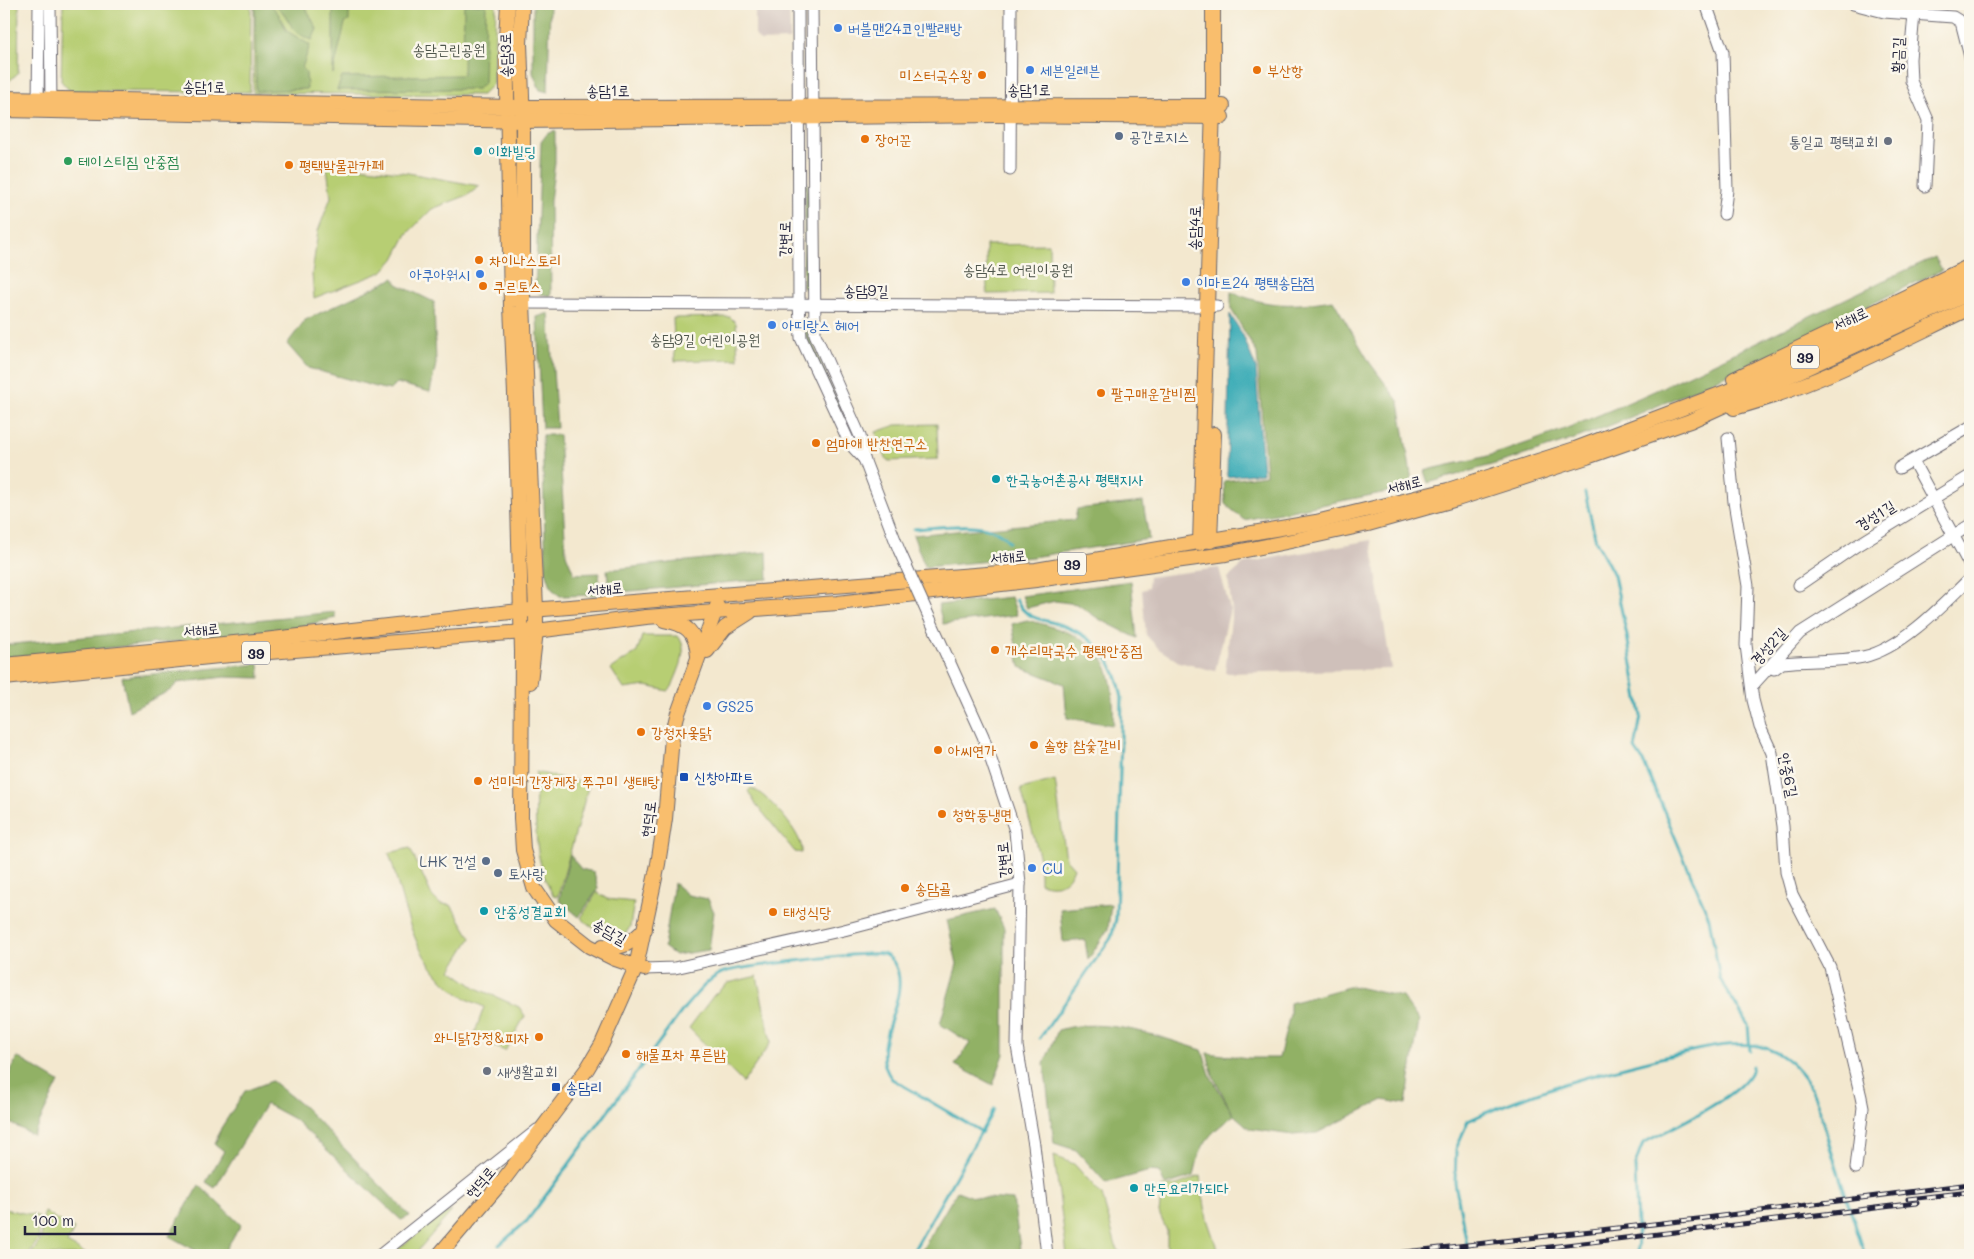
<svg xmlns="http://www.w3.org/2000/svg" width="1974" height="1259" font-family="Mali,'Poor Story',sans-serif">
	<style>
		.industrial { fill: #cfc0ba }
		.green { fill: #b7ce73; stroke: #6c7857 }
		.forest { fill: #91b165; stroke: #5a6a50 }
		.water { fill: #39aab5; stroke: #2e6678 }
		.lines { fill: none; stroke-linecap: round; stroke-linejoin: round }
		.stream { stroke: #39aab5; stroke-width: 3 }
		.minor-casing { stroke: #6b676f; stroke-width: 13 }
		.major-casing { stroke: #6b676f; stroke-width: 16 }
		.minor { stroke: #fff; stroke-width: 11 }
		.major { stroke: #f9be6d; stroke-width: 14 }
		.rail-casing { stroke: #22223b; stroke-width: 5 }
		.rail { stroke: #fbf7ec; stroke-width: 3; stroke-dasharray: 9; stroke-linecap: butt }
		.minor-bridge-casing { stroke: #6b676f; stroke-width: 13; stroke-linecap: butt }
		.minor-bridge { stroke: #fff; stroke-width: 11 }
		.shop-dot { fill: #3f7fe0; stroke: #fbf7ec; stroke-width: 2 }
		.food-dot { fill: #e8710a; stroke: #fbf7ec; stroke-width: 2 }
		.service-dot { fill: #5c6f8a; stroke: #fbf7ec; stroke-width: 2 }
		.worship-dot { fill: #6b7280; stroke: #fbf7ec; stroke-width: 2 }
		.culture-dot { fill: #0f9aa8; stroke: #fbf7ec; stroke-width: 2 }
		.leisure-dot { fill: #2e9e5b; stroke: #fbf7ec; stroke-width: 2 }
		.transit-dot { fill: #1a4fb4; stroke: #fbf7ec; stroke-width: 2 }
		.labels { text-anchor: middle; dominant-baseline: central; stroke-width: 5; stroke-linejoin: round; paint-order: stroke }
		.shield { fill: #fbf7ec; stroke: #636270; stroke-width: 1 }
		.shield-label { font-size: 14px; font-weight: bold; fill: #22223b }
		.shop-label { font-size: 15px; fill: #366cbe; stroke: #fbf7ec; text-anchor: start }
		.park-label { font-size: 15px; fill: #4f564c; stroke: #fbf7ec }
		.street-label { font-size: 15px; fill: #22223b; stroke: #fbf7ec }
		.food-label { font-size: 15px; fill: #c56008; stroke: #fbf7ec; text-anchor: start }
		.service-label { font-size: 15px; fill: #4e5e75; stroke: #fbf7ec; text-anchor: start }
		.worship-label { font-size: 15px; fill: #5b616d; stroke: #fbf7ec; text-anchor: end }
		.culture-label { font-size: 15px; fill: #0d838f; stroke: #fbf7ec; text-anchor: start }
		.leisure-label { font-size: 15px; fill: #27864d; stroke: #fbf7ec; text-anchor: start }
		.transit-label { font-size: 15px; fill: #164399; stroke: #fbf7ec; text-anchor: start }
	</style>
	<rect width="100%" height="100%" fill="#fbf7ec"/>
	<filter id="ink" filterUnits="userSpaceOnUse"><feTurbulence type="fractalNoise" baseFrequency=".02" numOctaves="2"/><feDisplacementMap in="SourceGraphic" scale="10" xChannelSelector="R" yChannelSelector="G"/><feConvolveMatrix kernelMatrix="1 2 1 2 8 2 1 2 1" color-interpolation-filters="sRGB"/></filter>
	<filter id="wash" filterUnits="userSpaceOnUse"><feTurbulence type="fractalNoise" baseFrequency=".0096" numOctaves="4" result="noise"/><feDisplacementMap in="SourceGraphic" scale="20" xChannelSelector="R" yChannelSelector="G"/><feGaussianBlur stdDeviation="1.12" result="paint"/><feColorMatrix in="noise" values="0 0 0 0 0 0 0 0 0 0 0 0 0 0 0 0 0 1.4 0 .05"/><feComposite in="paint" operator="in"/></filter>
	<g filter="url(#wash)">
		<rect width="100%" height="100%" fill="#f3e8cf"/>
		<!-- industrial -->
		<g class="industrial">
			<path d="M755 4H789L790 36 789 40 760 41 755 35Z"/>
			<path d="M1371 540 1391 669 1225 673 1232 610 1228 578 1245 563Z"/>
			<path d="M1219 568 1230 609 1215 671 1179 662 1159 649 1146 635 1142 590 1148 588 1149 577Z"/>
		</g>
		<!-- green -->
		<g class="green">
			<path d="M7 4H19L18 73 8 82 4 77Z"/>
			<path d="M63 4H251L250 92 70 91 61 81Z"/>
			<path d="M254 4H496L493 84 482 95 253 93Z"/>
			<path d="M334 164 408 173 480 186 468 195 432 209 407 234 394 259 382 272 314 298 312 274 318 231 331 197 327 168Z"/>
			<path d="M1049 244 1050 293 987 294 986 245Z"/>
			<path d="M730 317 736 323 738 359 675 361 673 318Z"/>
			<path d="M937 424 938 459 887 461 876 432 896 425Z"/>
			<path d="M642 636H678C690 651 678 670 672 687L668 691 646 686 624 689 611 669 637 652Z"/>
			<path d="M536 772 589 784 558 896 553 895C531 857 536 815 536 772Z"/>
			<path d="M1055 780 1066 859 1074 868C1067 885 1056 888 1040 883V859L1021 789Z"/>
			<path d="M751 788C767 794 805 836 802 853L795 852 755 803 748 791Z"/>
			<path d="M410 848 432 896 440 904 451 905 471 938 451 970 476 988 519 1007 525 1016 505 1051 473 1038 484 1007C477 1003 467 1000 460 995 410 959 406 907 389 853Z"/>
			<path d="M597 892 607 899 634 902 630 927 624 936C607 940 594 929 581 918Z"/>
			<path d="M757 976 771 1042 743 1083 689 1028 714 995 728 983Z"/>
			<path d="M1054 1156 1074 1164 1102 1195 1116 1246 1122 1255H1067Z"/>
			<path d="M1200 1176 1207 1219 1218 1251H1243L1247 1255H1167V1231L1159 1213 1162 1187 1177 1185Z"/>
			<path d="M4 1209 38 1216 39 1238 28 1255H4Z"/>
			<path d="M452 1211 414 1255H391L440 1215Z"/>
			<path d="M44 1212 74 1229 67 1243 88 1255H31L41 1239Z"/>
		</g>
		<!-- forest -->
		<g class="forest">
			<path d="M255 4H270L278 13 287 31 310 45 302 68 306 73 307 89 256 91Z"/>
			<path d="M274 4H304L317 29 312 40C286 31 292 17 274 4Z"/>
			<path d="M333 4H349V21L345 23 333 74Z"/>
			<path d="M464 4H486L484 83 478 89 337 90 342 77 463 75Z"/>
			<path d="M533 4H550L548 92 540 90 533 73Z"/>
			<path d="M555 130V162L550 201 551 296 540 294 535 290 541 142 547 134Z"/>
			<path d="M806 181 808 186 810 287 807 290 803 287Z"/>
			<path d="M1935 257 1942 270C1821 327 1703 392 1577 438 1528 455 1478 469 1428 483L1424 471C1450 464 1478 460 1504 451 1654 401 1791 321 1935 257Z"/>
			<path d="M394 278 397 284 434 302 436 364 430 392 397 383 390 390 380 388 308 368 287 344 305 320Z"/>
			<path d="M1231 292C1271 308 1292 306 1333 300L1370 363 1399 402 1413 487 1244 520 1225 504 1224 481 1266 475 1257 353 1231 309Z"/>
			<path d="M549 313 557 428H542L537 317Z"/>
			<path d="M803 319H807L808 333 842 411 837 408 805 335Z"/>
			<path d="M542 435H559L566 554 574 574 599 573 601 595 560 596 552 589 546 571Z"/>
			<path d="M1143 502 1149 539 1032 557 925 567 913 535 1075 520 1077 509Z"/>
			<path d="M767 552 768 579 609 593 607 570Z"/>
			<path d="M1131 581 1137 638 1099 619 1077 604 1055 601 1027 608 1022 596Z"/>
			<path d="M1011 597 1017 615 943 624 938 605Z"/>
			<path d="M335 612V618L282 631 4 658V645Z"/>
			<path d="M1027 620C1096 637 1116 652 1113 725L1067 718 1064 684 1020 667 1012 624Z"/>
			<path d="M259 664 260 678 224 677 177 683 171 690 129 711 122 677Z"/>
			<path d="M570 855 581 869 594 872 598 889 579 917 559 900Z"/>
			<path d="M674 883 688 895 708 899 714 912 709 950 675 955 664 947Z"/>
			<path d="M1111 904 1108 929 1088 960 1085 940 1063 942 1060 909Z"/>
			<path d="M995 909 1004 928V1054L993 1085 955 1065 970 1043 940 1024 957 964 947 920Z"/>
			<path d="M1352 986 1402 997 1419 1021 1406 1104 1383 1100 1317 1133 1293 1135 1250 1129 1234 1115C1207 1136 1201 1142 1194 1176L1165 1185 1159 1172 1150 1171 1106 1183 1076 1150 1054 1143 1044 1064 1058 1030C1105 1016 1157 1036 1202 1050L1211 1077 1233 1114 1213 1076 1207 1053 1249 1058H1279L1290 1014V1003Z"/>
			<path d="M17 1057 59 1082 33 1135 4 1120V1086Z"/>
			<path d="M272 1081 304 1107 410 1216 401 1220 294 1119 266 1104 215 1188 206 1182 224 1151 215 1144 221 1128 245 1091Z"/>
			<path d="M199 1185 241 1225 222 1255H204L169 1236Z"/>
			<path d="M957 1191 973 1197 1013 1200 1021 1255H919Z"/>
		</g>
		<!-- water -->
		<path class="water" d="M1230 314 1243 335 1256 368 1263 473 1227 477Z"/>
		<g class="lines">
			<!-- stream -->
			<g class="stream">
				<path d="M1585 493 1596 541 1614 575 1627 636 1641 716 1635 749 1643 761 1709 918 1720 979 1748 1025 1750 1051"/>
				<path d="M914 529C942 528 991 517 1009 542"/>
				<path d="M1016 599C1027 622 1043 618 1064 626 1099 639 1116 663 1122 698L1116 919 1111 938 1040 1038"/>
				<path d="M499 1245 527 1221 685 1007C696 995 709 977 724 972 737 967 873 951 883 954 886 955 893 960 894 963 915 998 864 1044 892 1079L982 1132"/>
				<path d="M911 1255 994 1109"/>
				<path d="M1469 1255 1455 1183 1456 1149 1468 1121C1531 1091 1601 1072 1669 1056 1698 1050 1728 1041 1758 1046 1777 1050 1792 1061 1804 1077 1818 1097 1823 1124 1830 1147 1842 1183 1853 1219 1865 1255"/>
				<path d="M1638 1255 1635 1165 1643 1143C1665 1131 1752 1092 1752 1066"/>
			</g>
		</g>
	</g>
	<g filter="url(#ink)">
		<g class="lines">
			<defs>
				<g id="minor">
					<path d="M50 4 51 107"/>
					<path d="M798 4 799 305 801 338 850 444 864 459"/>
					<path d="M812 4 815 334 860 436 864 459 899 550"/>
					<path d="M1706 4 1723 52 1727 190 1724 214"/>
					<path d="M1853 4 1884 12 1953 17 1961 22 1970 57"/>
					<path d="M1911 4 1914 14 1910 59 1911 81 1928 120 1925 186"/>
					<path d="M38 107 39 4"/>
					<path d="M1010 170 1011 4"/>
					<path d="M523 303 1217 306"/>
					<path d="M1728 438 1734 502 1748 586 1746 645 1753 700 1760 727 1772 753 1783 826 1786 872 1792 894 1830 967 1861 1097 1863 1107 1856 1168"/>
					<path d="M1913 461 1970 566"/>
					<path d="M1899 468 1970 427"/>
					<path d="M1799 585 1856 546 1970 476"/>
					<path d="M930 619 983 736 1015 831 1020 884 1017 1046 1034 1145 1047 1255"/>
					<path d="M1774 669 1782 663C1809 660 1837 662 1863 657 1901 649 1943 605 1970 578"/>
					<path d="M1752 686 1800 633 1970 525"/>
					<path d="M644 969 675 968 844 930 1020 884"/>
					<path d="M380 1255 537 1130"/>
				</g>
				<g id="major">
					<path d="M508 4 506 38 511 307 515 394 522 652 521 818 523 850 534 888 556 920 589 946 615 959 644 969"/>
					<path d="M522 4 520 44 523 121V303L536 609V631L530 682"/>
					<path d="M4 98 522 107 1223 106"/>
					<path d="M4 110 523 121 994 115 1222 117"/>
					<path d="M1734 379 1970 266"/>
					<path d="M1734 408C1816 386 1894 344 1970 308"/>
					<path d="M1210 541 1214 434"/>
					<path d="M1200 543 1213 106V4"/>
					<path d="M664 620C687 624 696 632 698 656"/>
					<path d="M707 651 725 628 750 612"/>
					<path d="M4 665 264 640 519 611 1036 570 1316 522 1448 490 1575 449 1728 391 1970 280"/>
					<path d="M4 678 219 656 536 631 646 617 838 603 1036 580 1226 554 1291 541 1368 524 1457 499 1587 457 1690 421 1970 293"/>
					<path d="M603 946C623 950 631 943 645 929"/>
					<path d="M439 1255 504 1179 587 1069 602 1044 636 967 658 864 665 819 672 737 677 716 717 606"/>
				</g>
			</defs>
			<!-- minor casing -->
			<use href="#minor" class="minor-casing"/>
			<!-- major casing -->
			<use href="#major" class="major-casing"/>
			<!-- minor -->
			<use href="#minor" class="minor"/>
			<!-- major -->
			<use href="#major" class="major"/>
			<defs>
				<g id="rail">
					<path d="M1908 1199 1970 1192"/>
					<path d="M1378 1255 1698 1219 1970 1184"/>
					<path d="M1483 1255 1917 1203"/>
				</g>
			</defs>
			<!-- rail casing -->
			<use href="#rail" class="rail-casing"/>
			<!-- rail -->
			<use href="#rail" class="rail"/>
			<defs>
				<path id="minor-bridge" d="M899 550 930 619"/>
			</defs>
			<!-- minor-bridge casing -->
			<use href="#minor-bridge" class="minor-bridge-casing"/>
			<!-- minor-bridge -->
			<use href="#minor-bridge" class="minor-bridge"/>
		</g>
	</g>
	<!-- markers -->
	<g class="shop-dot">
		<circle cx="838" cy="28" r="5"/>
		<circle cx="1030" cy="70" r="5"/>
		<circle cx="480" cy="274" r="5"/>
		<circle cx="1186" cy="282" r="5"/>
		<circle cx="772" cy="325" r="5"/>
		<circle cx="707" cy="706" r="5"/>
		<circle cx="1032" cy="868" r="5"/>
	</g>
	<g class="food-dot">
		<circle cx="1257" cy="70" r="5"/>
		<circle cx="982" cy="75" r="5"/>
		<circle cx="865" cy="139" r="5"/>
		<circle cx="289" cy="165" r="5"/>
		<circle cx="479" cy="260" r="5"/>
		<circle cx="483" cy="286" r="5"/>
		<circle cx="1101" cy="393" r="5"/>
		<circle cx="816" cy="443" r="5"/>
		<circle cx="995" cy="650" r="5"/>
		<circle cx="641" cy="732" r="5"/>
		<circle cx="1034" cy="745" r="5"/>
		<circle cx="938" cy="750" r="5"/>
		<circle cx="478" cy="781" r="5"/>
		<circle cx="942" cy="814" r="5"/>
		<circle cx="905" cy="888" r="5"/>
		<circle cx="773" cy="912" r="5"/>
		<circle cx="539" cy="1037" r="5"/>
		<circle cx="626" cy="1054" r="5"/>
	</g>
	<g class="service-dot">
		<circle cx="1119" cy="136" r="5"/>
		<circle cx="486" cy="861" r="5"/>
		<circle cx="498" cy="873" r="5"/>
	</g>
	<g class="worship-dot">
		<circle cx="1888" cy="141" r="5"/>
		<circle cx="487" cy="1071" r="5"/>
	</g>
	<g class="culture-dot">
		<circle cx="478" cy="151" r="5"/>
		<circle cx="996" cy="479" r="5"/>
		<circle cx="484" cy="911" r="5"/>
		<circle cx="1134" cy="1188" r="5"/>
	</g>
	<circle class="leisure-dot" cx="68" cy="161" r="5"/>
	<g class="transit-dot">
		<rect x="679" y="772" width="10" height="10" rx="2.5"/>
		<rect x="551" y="1082" width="10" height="10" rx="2.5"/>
	</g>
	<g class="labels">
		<!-- shield labels -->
		<g class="shield">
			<rect x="1791" y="345.5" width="28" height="23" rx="4"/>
			<rect x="1058" y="552.5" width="28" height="23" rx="4"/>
			<rect x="242" y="641.5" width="28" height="23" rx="4"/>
		</g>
		<g class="shield-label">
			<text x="1805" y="357">39</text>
			<text x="1072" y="564">39</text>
			<text x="256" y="653">39</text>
		</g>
		<!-- shop labels -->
		<g class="shop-label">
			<text x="848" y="28">버블맨24코인빨래방</text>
			<text x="1040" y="70">세븐일레븐</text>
			<text x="470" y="274" text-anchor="end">아쿠아워시</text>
			<text x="1196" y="282">이마트24 평택송담점</text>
			<text x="782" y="325">아띠랑스 헤어</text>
			<text x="717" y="706">GS25</text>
			<text x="1042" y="868">CU</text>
		</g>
		<!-- park labels -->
		<g class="park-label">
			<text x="449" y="49">송담근린공원</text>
			<text x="1018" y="269">송담4로 어린이공원</text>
			<text x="705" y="339">송담9길 어린이공원</text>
		</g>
		<!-- street labels -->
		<g class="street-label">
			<text transform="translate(505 55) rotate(-91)">송담3로</text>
			<text transform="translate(1897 55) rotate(-88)">황금길</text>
			<text transform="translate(204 86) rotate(1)">송담1로</text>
			<text x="1029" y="89">송담1로</text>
			<text x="608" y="90">송담1로</text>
			<text transform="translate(1194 228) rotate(-89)">송담4로</text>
			<text transform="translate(784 239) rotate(-89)">강변로</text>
			<text x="866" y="290">송담9길</text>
			<text transform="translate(1850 318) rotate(-25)">서해로</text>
			<text transform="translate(1404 484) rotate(-14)">서해로</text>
			<text transform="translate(1875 515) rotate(-32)">경성1길</text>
			<text transform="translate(1008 556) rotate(-5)">서해로</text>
			<text transform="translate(605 588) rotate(-4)">서해로</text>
			<text transform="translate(201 629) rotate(-5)">서해로</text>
			<text transform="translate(1768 646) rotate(-47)">경성2길</text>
			<text transform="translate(1789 775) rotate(79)">안중6길</text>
			<text transform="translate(648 819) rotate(-84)">현덕로</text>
			<text transform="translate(1003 860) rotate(-95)">강변로</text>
			<text transform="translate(610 931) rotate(30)">송담길</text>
			<text transform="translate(480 1182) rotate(-50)">현덕로</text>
		</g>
		<!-- food labels -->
		<g class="food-label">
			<text x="1267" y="70">부산항</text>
			<text x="972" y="75" text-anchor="end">미스터국수왕</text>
			<text x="875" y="139">장어꾼</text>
			<text x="299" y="165">평택박물관카페</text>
			<text x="489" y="260">차이나스토리</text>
			<text x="493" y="286">쿠르토스</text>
			<text x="1111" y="393">팔구매운갈비찜</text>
			<text x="826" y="443">엄마애 반찬연구소</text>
			<text x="1005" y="650">개수리막국수 평택안중점</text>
			<text x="651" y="732">강청자옻닭</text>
			<text x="1044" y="745">솔향 참숯갈비</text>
			<text x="948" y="750">아씨연가</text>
			<text x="488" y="781">선미네 간장게장 쭈구미 생태탕</text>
			<text x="952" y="814">청학동냉면</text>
			<text x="915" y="888">송담골</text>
			<text x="783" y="912">태성식당</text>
			<text x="529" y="1037" text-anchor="end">와니닭강정&amp;피자</text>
			<text x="636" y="1054">해물포차 푸른밤</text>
		</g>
		<!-- service labels -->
		<g class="service-label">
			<text x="1129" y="136">공간로지스</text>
			<text x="476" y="861" text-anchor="end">LHK 건설</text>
			<text x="508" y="873">토사랑</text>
		</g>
		<!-- worship labels -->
		<g class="worship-label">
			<text x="1878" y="141">통일교 평택교회</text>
			<text x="497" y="1071" text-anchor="start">새생활교회</text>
		</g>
		<!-- culture labels -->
		<g class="culture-label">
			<text x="488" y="151">이화빌딩</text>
			<text x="1006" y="479">한국농어촌공사 평택지사</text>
			<text x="494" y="911">안중성결교회</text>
			<text x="1144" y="1188">만두요리가되다</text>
		</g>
		<!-- leisure labels -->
		<g class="leisure-label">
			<text x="78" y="161">테이스티짐 안중점</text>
		</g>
		<!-- transit labels -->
		<g class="transit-label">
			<text x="694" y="777">신창아파트</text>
			<text x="566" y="1087">송담리</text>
		</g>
	</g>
	<!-- margin -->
	<rect width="1974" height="1259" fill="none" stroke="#fbf7ec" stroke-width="20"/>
	<!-- scale -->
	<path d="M25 1226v8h150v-8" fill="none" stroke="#22223b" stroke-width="2.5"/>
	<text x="32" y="1226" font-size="15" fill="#22223b" stroke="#fbf7ec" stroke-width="4" paint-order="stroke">100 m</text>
</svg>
